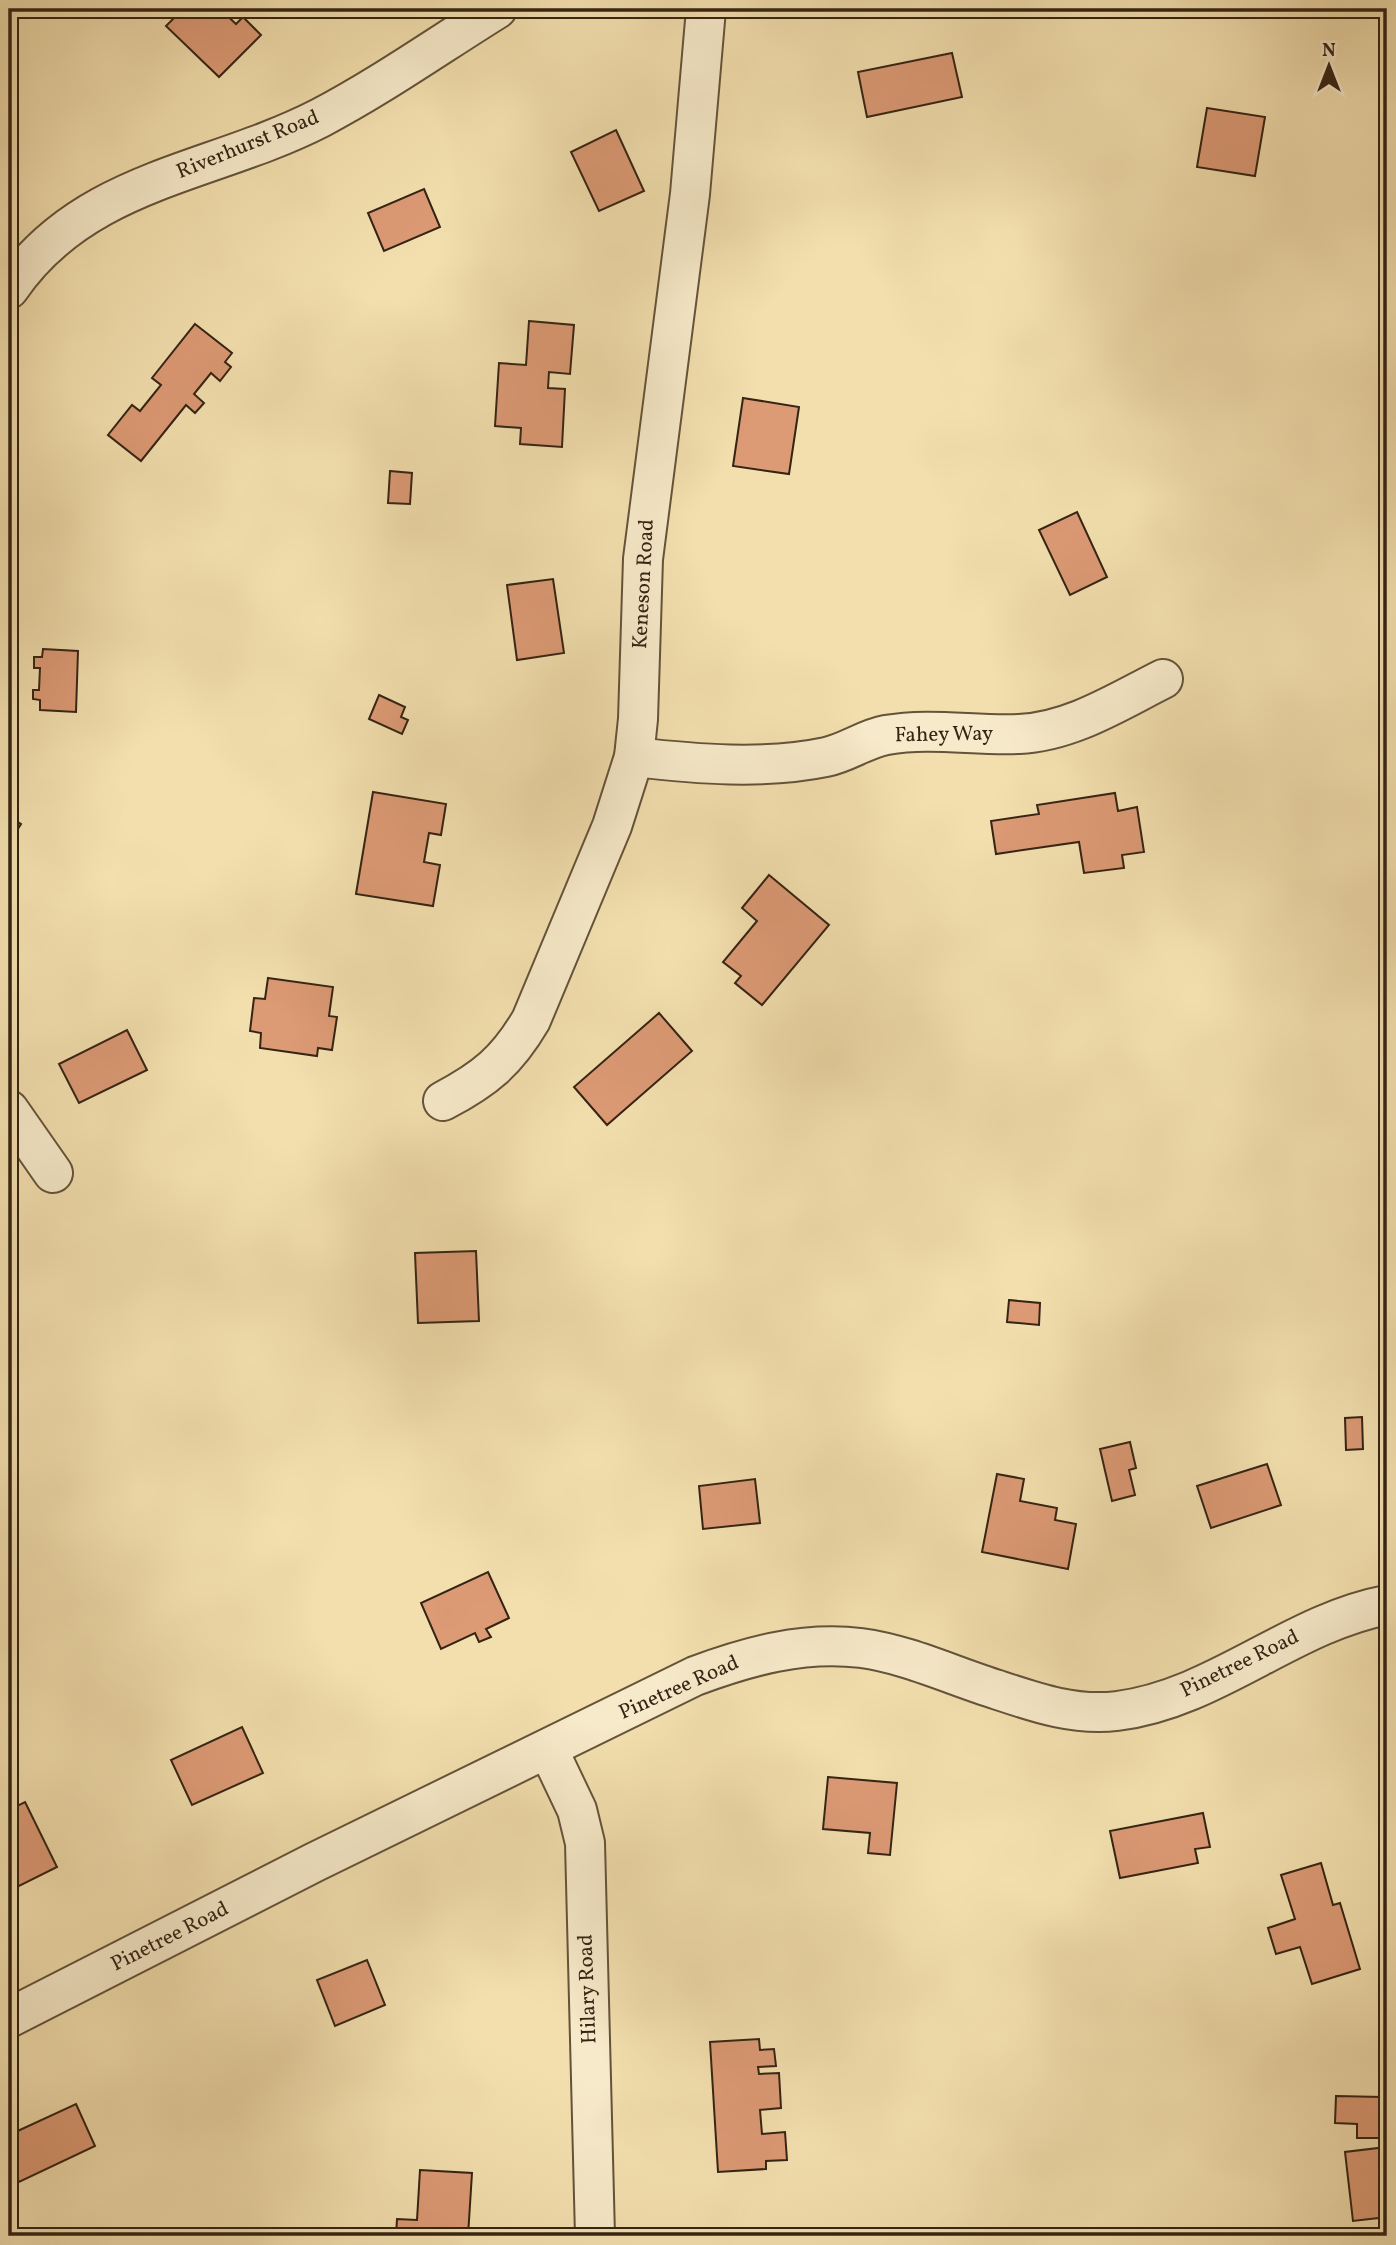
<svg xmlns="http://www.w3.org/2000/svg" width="1396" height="2245" font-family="Vollkorn,serif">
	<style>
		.building { fill: #dc9a75; stroke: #342414; stroke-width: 2 }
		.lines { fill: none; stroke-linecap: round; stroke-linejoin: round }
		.street-casing { stroke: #64533a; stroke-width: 42 }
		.street { stroke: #f7eaca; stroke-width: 38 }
		.labels { text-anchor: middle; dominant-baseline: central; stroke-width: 5; stroke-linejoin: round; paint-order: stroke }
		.street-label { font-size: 21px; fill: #342414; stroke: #f7eaca }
	</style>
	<rect width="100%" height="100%" fill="#f3dfae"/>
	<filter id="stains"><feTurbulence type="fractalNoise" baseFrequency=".00286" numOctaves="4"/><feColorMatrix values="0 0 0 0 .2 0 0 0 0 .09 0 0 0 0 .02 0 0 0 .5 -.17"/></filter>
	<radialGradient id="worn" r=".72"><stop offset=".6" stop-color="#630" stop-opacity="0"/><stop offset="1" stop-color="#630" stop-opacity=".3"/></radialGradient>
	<!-- building -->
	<g class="building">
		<path d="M183 9H220L236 24 243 17 261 35 219 77 166 26Z"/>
		<path d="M952 53 962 97 867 117 858 72Z"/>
		<path d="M1207 108 1265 117 1255 176 1197 167Z"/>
		<path d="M616 130 644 191 599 211 571 152Z"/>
		<path d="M424 189 440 227 384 251 368 213Z"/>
		<path d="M529 321 574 325 570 374 549 372 548 388 565 389 562 447 520 444 521 428 495 426 499 363 526 365Z"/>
		<path d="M195 324 232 353 225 362 231 367 220 381 211 373 194 394 204 403 195 413 186 405 141 461 108 435 132 405 140 411 161 385 152 378Z"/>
		<path d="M743 398 799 407 789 474 733 466Z"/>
		<path d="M390 471 412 473 410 504 388 503Z"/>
		<path d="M1077 512 1107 577 1070 595 1039 530Z"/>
		<path d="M553 579 564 653 517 660 507 585Z"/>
		<path d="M43 649 78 651 76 712 40 710V700L33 699V690H39L40 668H34V657H42Z"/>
		<path d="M379 695 405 707 401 717 408 720 402 734 369 719Z"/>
		<path d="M373 792 446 804 441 835 429 833 424 862 440 865 433 906 356 894Z"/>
		<path d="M1115 793 1118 811 1137 807 1144 852 1122 855 1124 868 1084 873 1079 842 996 854 991 821 1039 814 1037 805Z"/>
		<path d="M9 816 21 824 9 843Z"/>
		<path d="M769 875 829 925 762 1005 735 983 741 976 723 962 757 921 742 908Z"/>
		<path d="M268 978 333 987 329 1016 337 1017 332 1050 318 1048 317 1056 260 1048 261 1033 250 1031 254 998 265 999Z"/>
		<path d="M659 1013 692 1051 607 1125 574 1087Z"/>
		<path d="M127 1030 147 1070 79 1103 59 1064Z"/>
		<path d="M476 1251 479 1321 418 1323 415 1253Z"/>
		<path d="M1009 1300 1040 1303 1039 1325 1007 1322Z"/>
		<path d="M1362 1417 1363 1449 1346 1450 1345 1418Z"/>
		<path d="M1130 1442 1136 1468 1129 1470 1135 1495 1112 1501 1100 1449Z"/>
		<path d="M1267 1464 1281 1505 1211 1528 1197 1486Z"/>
		<path d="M997 1474 1024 1479 1020 1501 1057 1508 1055 1520 1076 1524 1068 1569 982 1552Z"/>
		<path d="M755 1479 760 1523 703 1529 699 1486Z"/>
		<path d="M488 1572 509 1618 486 1629 491 1637 479 1642 475 1633 441 1649 421 1603Z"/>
		<path d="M242 1727 263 1773 192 1805 171 1760Z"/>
		<path d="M828 1777 897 1783 890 1855 868 1853 870 1833 823 1829Z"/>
		<path d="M25 1802 57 1867 9 1891V1810Z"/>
		<path d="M1203 1813 1210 1847 1195 1849 1198 1863 1120 1878 1110 1831Z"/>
		<path d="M1321 1863 1333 1905 1340 1903 1360 1969 1312 1984 1300 1947 1276 1954 1268 1928 1295 1919 1281 1875Z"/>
		<path d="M367 1960 385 2005 335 2026 317 1980Z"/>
		<path d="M759 2039 760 2050 774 2049 776 2066 758 2067 759 2074 779 2073 781 2108 760 2110 762 2134 785 2132 787 2160 766 2161V2169L718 2172 710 2042Z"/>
		<path d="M1336 2096 1382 2097 1381 2138H1357V2124L1335 2123Z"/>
		<path d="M76 2104 95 2146 19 2182 9 2160V2135Z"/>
		<path d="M1387 2147V2217L1353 2221 1345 2152Z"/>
		<path d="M420 2170 472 2173 468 2236H396L397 2219 417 2220Z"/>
	</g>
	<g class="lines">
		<defs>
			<g id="street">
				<path d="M9 289C84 179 211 174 320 118 381 86 439 45 497 9"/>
				<path d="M634 757C696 764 764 770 826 757 846 753 865 739 886 735 930 727 975 736 1019 734 1071 732 1119 701 1163 679"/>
				<path d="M443 1101C485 1079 507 1061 531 1020L612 826 634 757 638 719 643 559 690 194 706 9"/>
				<path d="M9 1110 53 1173"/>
				<path d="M548 1749 577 1810 585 1843 595 2236"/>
				<path d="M9 2018 315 1862 695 1676C749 1656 803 1641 861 1648 907 1654 953 1676 998 1690 1037 1703 1075 1716 1117 1711 1215 1699 1291 1623 1387 1605"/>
			</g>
		</defs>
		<!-- street casing -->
		<use href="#street" class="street-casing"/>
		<!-- street -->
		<use href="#street" class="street"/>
	</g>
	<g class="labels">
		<!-- street labels -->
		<g class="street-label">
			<text transform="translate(248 145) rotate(-22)">Riverhurst Road</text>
			<text transform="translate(644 584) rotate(-87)">Keneson Road</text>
			<text transform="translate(944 735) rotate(-1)">Fahey Way</text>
			<text transform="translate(1240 1664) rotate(-26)">Pinetree Road</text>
			<text transform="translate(679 1688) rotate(-24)">Pinetree Road</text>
			<text transform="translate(170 1937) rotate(-27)">Pinetree Road</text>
			<text transform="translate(588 1989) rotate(-92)">Hilary Road</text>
		</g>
	</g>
	<!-- margin -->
	<rect width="1396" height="2245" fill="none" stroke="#f3dfae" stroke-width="35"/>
	<rect x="10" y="10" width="1375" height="2224" fill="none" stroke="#342414" stroke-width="3.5"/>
	<rect x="18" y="18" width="1361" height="2210" fill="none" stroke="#342414" stroke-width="2"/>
	<!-- north arrow -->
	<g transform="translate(1329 66)" stroke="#f7eaca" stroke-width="5" paint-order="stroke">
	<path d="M0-5L12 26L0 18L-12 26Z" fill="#342414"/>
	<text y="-10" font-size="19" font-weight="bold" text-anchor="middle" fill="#342414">N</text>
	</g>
	<rect width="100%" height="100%" filter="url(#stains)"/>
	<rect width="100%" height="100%" fill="url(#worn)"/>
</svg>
